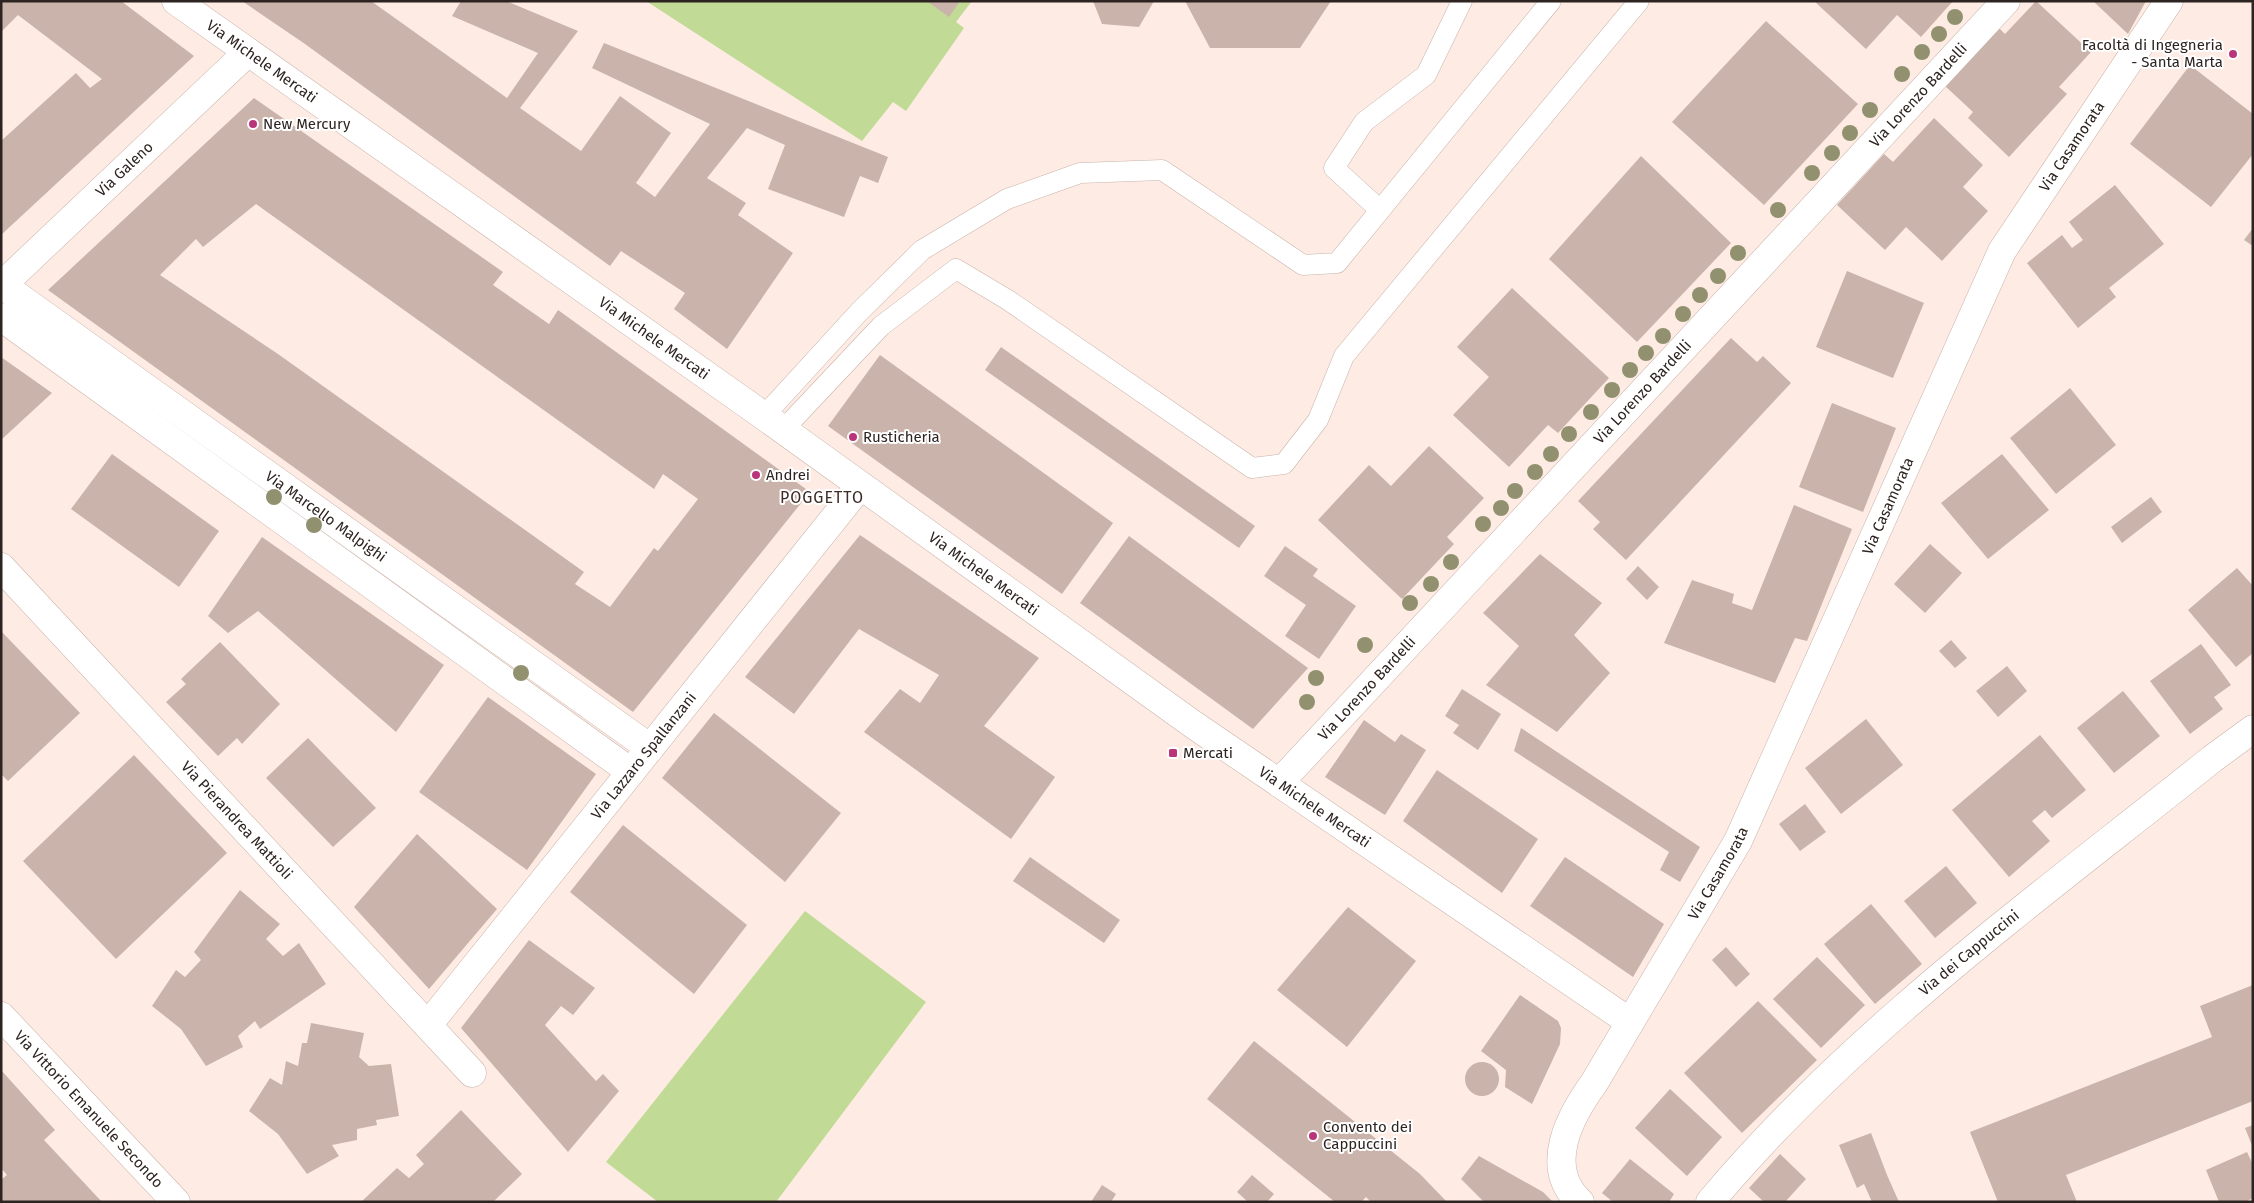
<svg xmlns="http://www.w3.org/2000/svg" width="2254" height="1203" font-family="'Fira Sans',sans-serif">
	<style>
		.green { fill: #c1da95 }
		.building { fill: #c9b3aa; fill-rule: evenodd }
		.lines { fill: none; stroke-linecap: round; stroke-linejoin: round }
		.service-casing { stroke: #c8b2a9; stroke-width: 21 }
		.minor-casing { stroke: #c8b2a9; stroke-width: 29 }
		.tertiary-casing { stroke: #c8b2a9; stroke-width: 29 }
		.service { stroke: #fff; stroke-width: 20 }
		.minor { stroke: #fff; stroke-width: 28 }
		.tertiary { stroke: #fff; stroke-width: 28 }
		.tree { fill: #919170 }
		.poi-dot { fill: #b93479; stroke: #fff; stroke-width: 2 }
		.labels { text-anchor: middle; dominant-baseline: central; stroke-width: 4; stroke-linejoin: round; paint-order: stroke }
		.poi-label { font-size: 15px; fill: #2d2421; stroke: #fff; text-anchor: start }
		.street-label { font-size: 15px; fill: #2d2421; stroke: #fff }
		.neighbourhood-label { font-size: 16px; letter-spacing: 1px; fill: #3d2b25; stroke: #fff }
	</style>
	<rect width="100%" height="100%" fill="#feece4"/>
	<!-- green -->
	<g class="green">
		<path d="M646 1H972L956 22 964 28 906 111 893 102 862 141Z"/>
		<path d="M805 911 926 1002 776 1202H658L606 1162Z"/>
	</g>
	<!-- building -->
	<g class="building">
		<path d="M1 1H121L194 56 1 235V141L76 73 90 88 102 79 18 15 1 32Z"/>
		<path d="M242 1H371L507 98 538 53 452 16 461 1H506L578 31 520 108 581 151 620 96 671 133 636 183 655 197 710 124 592 68 604 43 888 157 878 183 860 176 844 217 768 189 785 145 747 128 707 178 746 203 738 215 793 253 727 349 674 309 685 293 621 251 610 266 305 44Z"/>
		<path d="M927 1H960L949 17Z"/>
		<path d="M1093 1H1154L1139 27 1102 24Z"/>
		<path d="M1185 1H1331L1300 48H1210Z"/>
		<path d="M1814 1H1953L1921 37 1897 15 1866 49Z"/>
		<path d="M2036 1 2091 52 2059 87 2067 94 2009 157 1968 118 1973 112 1944 85 1998 27 2005 34Z"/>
		<path d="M2093 1H2146L2128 34Z"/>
		<path d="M1766 21 1858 104 1764 205 1672 122Z"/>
		<path d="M2190 65 2253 114V154L2211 207 2130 144Z"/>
		<path d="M254 98 503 272 493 285 549 324 558 310 810 492 633 712 48 290ZM256 204 654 489 663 474 698 499 658 551 654 548 610 607 575 584 584 572 278 354 160 275 196 239 203 247Z"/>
		<path d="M1934 118 1983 165 1963 187 1988 211 1942 261 1906 227 1885 250 1837 205 1884 154 1893 162Z"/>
		<path d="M1641 156 1731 243 1637 342 1549 259Z"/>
		<path d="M2115 185 2164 244 2109 288 2116 297 2078 328 2027 263 2062 235 2072 248 2083 240 2069 222Z"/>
		<path d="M2253 228V246L2244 240Z"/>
		<path d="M1847 271 1924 303 1893 378 1816 347Z"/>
		<path d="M1512 288 1609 378 1558 433 1548 425 1509 467 1453 415 1489 377 1457 347Z"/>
		<path d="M1731 338 1757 362 1763 356 1791 383 1626 560 1593 529 1600 522 1578 501Z"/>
		<path d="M1001 347 1255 526 1239 548 985 370Z"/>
		<path d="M880 355 1113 523 1062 594 828 426Z"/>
		<path d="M1 357 52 393 1 440Z"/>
		<path d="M2070 388 2116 445 2056 494 2010 438Z"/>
		<path d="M1832 403 1896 428 1863 512 1799 487Z"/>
		<path d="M1429 446 1484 498 1447 537 1454 544 1402 599 1318 520 1369 465 1391 486Z"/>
		<path d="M112 454 219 531 179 587 71 509Z"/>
		<path d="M2002 454 2049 510 1988 559 1941 503Z"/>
		<path d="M2151 497 2162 512 2122 543 2111 527Z"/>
		<path d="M1794 505 1852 529 1807 641 1795 638 1775 683 1664 643 1692 580 1734 594 1732 603 1752 610Z"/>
		<path d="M860 535 1039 658 984 726 1055 777 1011 839 864 732 900 689 920 703 939 675 859 629 794 714 745 677Z"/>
		<path d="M1129 536 1308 668 1253 729 1080 603Z"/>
		<path d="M262 537 444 665 396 732 258 611 228 633 208 616Z"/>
		<path d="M1930 544 1962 573 1925 613 1894 584Z"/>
		<path d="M1285 546 1318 569 1313 576 1356 606 1319 659 1285 636 1306 605 1264 576Z"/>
		<path d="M1540 554 1602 603 1574 635 1610 673 1557 732 1486 685 1519 646 1483 613Z"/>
		<path d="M1638 566 1659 587 1647 600 1626 579Z"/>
		<path d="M2237 568 2253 586V653L2236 667 2188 610Z"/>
		<path d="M1 631 80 713 8 781 1 774Z"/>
		<path d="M1951 640 1967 658 1955 668 1939 651Z"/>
		<path d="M220 642 280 704 242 744 237 738 218 756 166 702 186 684 181 679Z"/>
		<path d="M2201 644 2231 685 2214 697 2223 709 2190 734 2150 681Z"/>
		<path d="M2007 666 2027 691 1998 717 1976 691Z"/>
		<path d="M1462 689 1501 714 1478 750 1453 733 1459 725 1445 716Z"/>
		<path d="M2123 691 2160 736 2114 773 2077 728Z"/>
		<path d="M488 697 596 774 527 870 419 792Z"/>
		<path d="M714 713 841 813 785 882 662 778Z"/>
		<path d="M1866 719 1903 765 1841 814 1805 768Z"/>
		<path d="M1364 720 1395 742 1401 734 1426 750 1385 815 1325 777Z"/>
		<path d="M1521 728 1700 847 1680 882 1660 870 1669 852 1514 751Z"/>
		<path d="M2040 735 2086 790 2052 818 2045 810 2032 821 2050 841 2009 877 1952 810Z"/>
		<path d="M308 738 376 808 333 847 266 778Z"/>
		<path d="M134 755 227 853 116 959 23 861Z"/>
		<path d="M1437 770 1538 839 1502 893 1403 821Z"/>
		<path d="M1805 804 1826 832 1800 851 1779 824Z"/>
		<path d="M623 825 747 925 694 994 570 892Z"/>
		<path d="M417 834 497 909 429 989 354 907Z"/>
		<path d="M1030 857 1120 920 1104 943 1013 881Z"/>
		<path d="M1565 857 1664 924 1633 977 1530 906Z"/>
		<path d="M1946 866 1977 903 1935 938 1904 901Z"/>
		<path d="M240 890 280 924 266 939 283 956 299 943 326 984 260 1029 255 1021 238 1036 243 1047 206 1066 181 1029 152 1006 176 970 185 977 201 960 194 952Z"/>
		<path d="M1871 904 1922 964 1875 1004 1824 944Z"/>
		<path d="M1348 907 1416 961 1347 1047 1277 990Z"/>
		<path d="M529 940 595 988 573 1015 561 1006 545 1025 596 1081 603 1074 619 1091 568 1152 461 1028Z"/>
		<path d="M1726 947 1750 974 1736 987 1712 960Z"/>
		<path d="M1817 957 1865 1005 1821 1048 1773 999Z"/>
		<path d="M2253 985V1101L2066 1175 2077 1202H1998L1970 1132 2212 1037 2200 1006Z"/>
		<path d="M1520 995 1558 1021 1561 1028 1560 1044 1532 1104 1505 1087 1506 1070 1481 1051Z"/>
		<path d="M1758 1001 1817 1060 1742 1133 1684 1073Z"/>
		<path d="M311 1023 364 1033 359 1057 369 1066 391 1064 399 1116 376 1120 377 1125 357 1129V1140L332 1145 339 1156 307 1174 278 1134 249 1111 270 1078 282 1085 286 1061 298 1066 302 1043H307Z"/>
		<path d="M1254 1041 1420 1174 1447 1202H1371L1366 1197 1361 1202H1335L1207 1099Z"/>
		<circle cx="1482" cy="1079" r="17"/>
		<path d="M1 1070 55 1130 44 1140 102 1202H1V1180L7 1175 1 1168Z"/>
		<path d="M1670 1089 1722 1137 1687 1176 1635 1128Z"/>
		<path d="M461 1110 522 1174 493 1202H361L397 1168 409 1178 424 1164 416 1155Z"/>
		<path d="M2253 1125V1148L2245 1128Z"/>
		<path d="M1871 1133 1887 1175 1899 1202H1872L1864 1184 1857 1188 1839 1145Z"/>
		<path d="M2247 1152 2253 1165V1198L2245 1202H2219L2206 1170Z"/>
		<path d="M1780 1154 1806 1179 1785 1202H1764L1749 1188Z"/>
		<path d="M1479 1156 1543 1192 1553 1202H1484L1461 1179Z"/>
		<path d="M1630 1159 1674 1194 1669 1202H1613L1602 1193Z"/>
		<path d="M1252 1175 1274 1194 1267 1202H1248L1237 1192Z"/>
		<path d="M1102 1185 1116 1194 1111 1202H1091Z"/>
	</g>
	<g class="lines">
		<defs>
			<g id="service">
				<path d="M1380 210 1334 168 1364 122 1426 75 1462 1"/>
				<path d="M764 416 859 312 922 250 1007 199 1080 173 1162 170 1303 265 1337 263 1551 1"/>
				<path d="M783 430 881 326 956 269 1008 300 1252 468 1284 464 1318 420 1344 356 1639 1"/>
			</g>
			<g id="minor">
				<path id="s1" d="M176 1 764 416 1194 725 1630 1022"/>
				<path id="s2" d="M2 285 650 748"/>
				<path id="s3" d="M1 286 248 52"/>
				<path d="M1 317 631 772"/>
				<path id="s4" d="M1 567 472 1073"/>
				<path id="s5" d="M1279 783 2006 1"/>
				<path id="s6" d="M428 1025 860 486"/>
				<path id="s7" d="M1580 1202C1542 1167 1570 1116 1594 1083L1738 841 2002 251 2169 1"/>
				<path id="s8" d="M1710 1202C1852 1032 2040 897 2212 759L2253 729"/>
			</g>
			<g id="tertiary">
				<path id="s9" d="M1 1016 176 1202"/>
			</g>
		</defs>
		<!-- service casing -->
		<use href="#service" class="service-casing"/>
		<!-- minor casing -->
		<use href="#minor" class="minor-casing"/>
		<!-- tertiary casing -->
		<use href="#tertiary" class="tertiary-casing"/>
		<!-- service -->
		<use href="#service" class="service"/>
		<!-- minor -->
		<use href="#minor" class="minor"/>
		<!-- tertiary -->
		<use href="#tertiary" class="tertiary"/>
	</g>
	<!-- trees -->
	<g class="tree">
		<circle cx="1955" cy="17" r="8"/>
		<circle cx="1939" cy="34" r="8"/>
		<circle cx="1922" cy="52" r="8"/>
		<circle cx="1902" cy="74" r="8"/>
		<circle cx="1870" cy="110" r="8"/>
		<circle cx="1850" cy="133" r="8"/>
		<circle cx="1832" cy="153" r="8"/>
		<circle cx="1812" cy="173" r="8"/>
		<circle cx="1778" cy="210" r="8"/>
		<circle cx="1738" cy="253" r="8"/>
		<circle cx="1718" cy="276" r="8"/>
		<circle cx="1700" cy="295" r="8"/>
		<circle cx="1683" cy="314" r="8"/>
		<circle cx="1663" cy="336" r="8"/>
		<circle cx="1646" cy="353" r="8"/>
		<circle cx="1630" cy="370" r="8"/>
		<circle cx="1612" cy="390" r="8"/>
		<circle cx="1591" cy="412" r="8"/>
		<circle cx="1569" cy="434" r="8"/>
		<circle cx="1551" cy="454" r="8"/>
		<circle cx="1535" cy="472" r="8"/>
		<circle cx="1515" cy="491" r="8"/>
		<circle cx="274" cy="497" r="8"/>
		<circle cx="1501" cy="508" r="8"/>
		<circle cx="1483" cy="524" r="8"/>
		<circle cx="314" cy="525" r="8"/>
		<circle cx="1451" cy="562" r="8"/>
		<circle cx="1431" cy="584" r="8"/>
		<circle cx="1410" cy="603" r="8"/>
		<circle cx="1365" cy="645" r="8"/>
		<circle cx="521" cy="673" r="8"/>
		<circle cx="1316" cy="678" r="8"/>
		<circle cx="1307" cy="702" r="8"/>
	</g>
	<!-- markers -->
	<g class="poi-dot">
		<circle cx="2233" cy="54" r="5"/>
		<circle cx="253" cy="124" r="5"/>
		<circle cx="853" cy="437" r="5"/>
		<circle cx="756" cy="475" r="5"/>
		<rect x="1168" y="748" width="10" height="10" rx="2.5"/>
		<circle cx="1313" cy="1136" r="5"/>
	</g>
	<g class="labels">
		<!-- poi labels -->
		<g class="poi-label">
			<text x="2223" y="45" text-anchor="end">Facoltà di Ingegneria<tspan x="2223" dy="17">- Santa Marta</tspan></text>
			<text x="263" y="124">New Mercury</text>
			<text x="863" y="437">Rusticheria</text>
			<text x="766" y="475">Andrei</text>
			<text x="1183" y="753">Mercati</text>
			<text x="1323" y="1127">Convento dei<tspan x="1323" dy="17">Cappuccini</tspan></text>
		</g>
		<!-- street labels -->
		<g class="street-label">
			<text stroke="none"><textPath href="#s1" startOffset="105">Via Michele Mercati</textPath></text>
			<text stroke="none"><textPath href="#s5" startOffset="939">Via Lorenzo Bardelli</textPath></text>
			<text stroke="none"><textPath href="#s7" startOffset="1186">Via Casamorata</textPath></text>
			<text stroke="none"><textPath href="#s3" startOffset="170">Via Galeno</textPath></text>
			<text stroke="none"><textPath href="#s1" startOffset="585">Via Michele Mercati</textPath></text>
			<text stroke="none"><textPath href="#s5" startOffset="534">Via Lorenzo Bardelli</textPath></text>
			<text stroke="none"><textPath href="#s7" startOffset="781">Via Casamorata</textPath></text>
			<text stroke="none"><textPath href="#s2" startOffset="398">Via Marcello Malpighi</textPath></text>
			<text stroke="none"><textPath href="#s1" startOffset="990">Via Michele Mercati</textPath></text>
			<text stroke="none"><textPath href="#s5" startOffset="129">Via Lorenzo Bardelli</textPath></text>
			<text stroke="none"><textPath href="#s6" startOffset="345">Via Lazzaro Spallanzani</textPath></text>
			<text stroke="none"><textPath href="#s1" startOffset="1395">Via Michele Mercati</textPath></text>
			<text stroke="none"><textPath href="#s4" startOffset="346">Via Pierandrea Mattioli</textPath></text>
			<text stroke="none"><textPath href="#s7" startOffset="376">Via Casamorata</textPath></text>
			<text stroke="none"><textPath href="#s8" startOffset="360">Via dei Cappuccini</textPath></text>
			<text stroke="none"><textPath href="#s9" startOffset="128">Via Vittorio Emanuele Secondo</textPath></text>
		</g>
		<!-- neighbourhood labels -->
		<g class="neighbourhood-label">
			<text x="822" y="497">POGGETTO</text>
		</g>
	</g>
	<!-- border -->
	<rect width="2254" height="1203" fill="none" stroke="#2d2421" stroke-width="5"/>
</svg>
